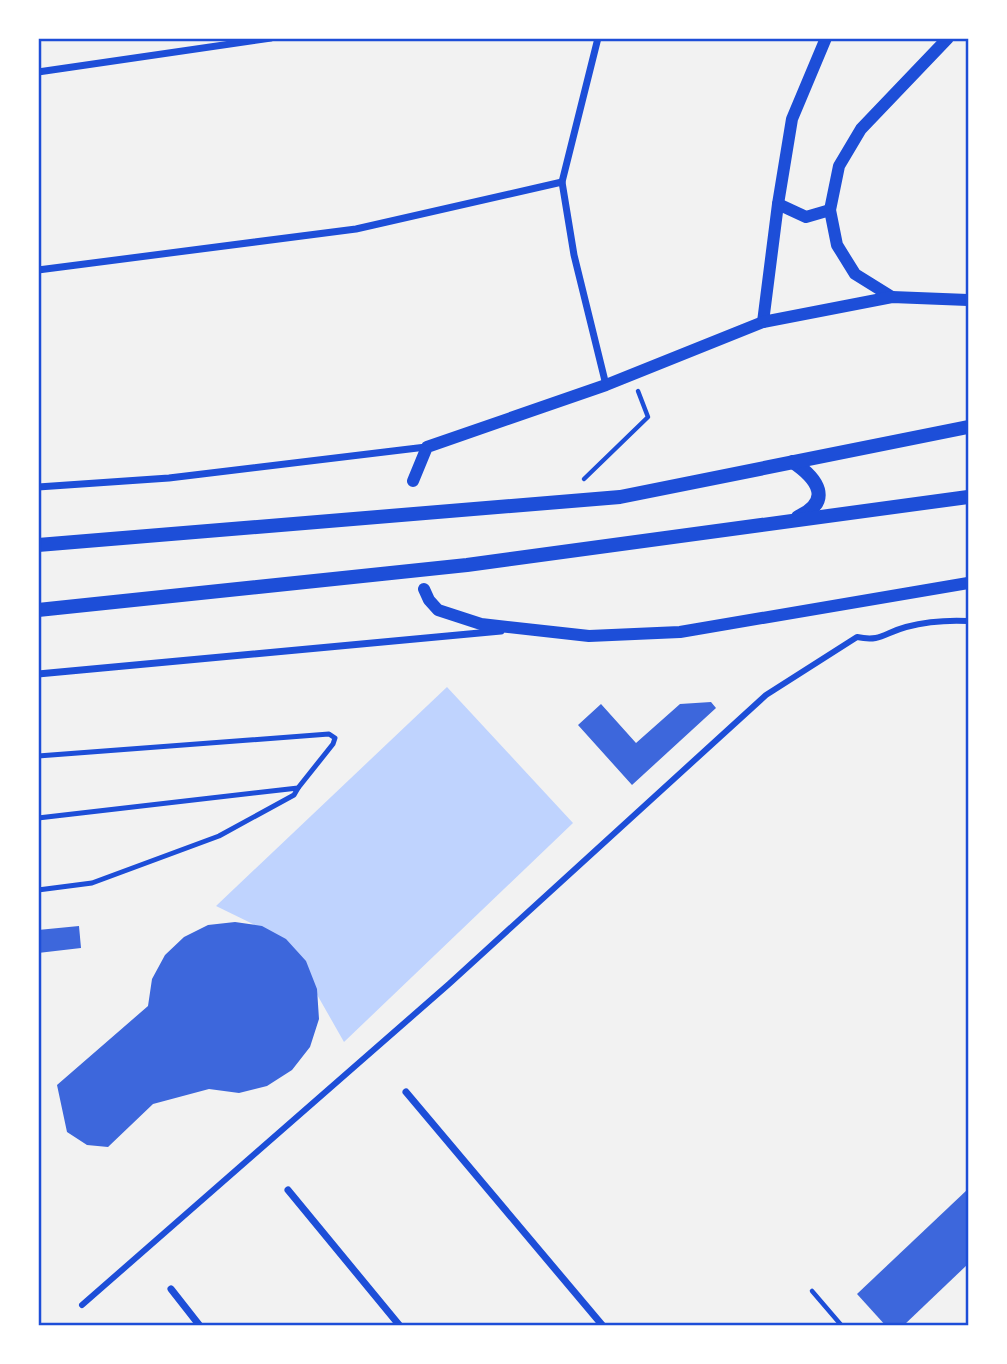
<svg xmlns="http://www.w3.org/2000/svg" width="1007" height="1364" font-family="'Space Grotesk',sans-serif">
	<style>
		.water { fill: #bfd3fe }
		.building { fill: #3d67dc }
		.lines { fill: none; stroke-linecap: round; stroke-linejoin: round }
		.path { stroke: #1d4ed8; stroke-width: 4.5 }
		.service { stroke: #1d4ed8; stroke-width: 5 }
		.pedestrian { stroke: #1d4ed8; stroke-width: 6 }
		.minor { stroke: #1d4ed8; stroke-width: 7 }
		.tertiary { stroke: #1d4ed8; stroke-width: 12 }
		.secondary { stroke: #1d4ed8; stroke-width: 14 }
		.neatline { fill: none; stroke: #1d4ed8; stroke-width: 2.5 }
	</style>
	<rect width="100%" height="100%" fill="#f2f2f2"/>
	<!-- water -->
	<path class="water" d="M447 687 573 823 344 1042 286 940 216 906Z"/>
	<!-- building -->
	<g class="building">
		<path d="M711 702 716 708 632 785 578 725 601 704 636 743 680 704Z"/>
		<path d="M235 922 262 926 286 939 306 961 317 989 319 1019 310 1047 292 1070 267 1086 239 1093 209 1089 153 1104 108 1147 87 1145 67 1132 57 1085 148 1006 152 979 165 955 184 937 208 925Z"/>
		<path d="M79 926 81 948 38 953V930Z"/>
		<path d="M968 1189V1264L903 1326H886L857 1294Z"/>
	</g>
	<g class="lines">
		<!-- path -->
		<g class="path">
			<path d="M584 479 648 417 638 391"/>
			<path d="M812 1291 842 1326"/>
		</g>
		<!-- service -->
		<g class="service">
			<path d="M38 756 329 734 335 738 333 744 298 788 38 818"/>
			<path d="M38 890 92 883 219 836 294 795 298 788"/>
		</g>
		<!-- pedestrian -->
		<path class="pedestrian" d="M82 1305 449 984 766 695 857 637C881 642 884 633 906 627 925 622 948 620 968 621"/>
		<!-- minor -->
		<g class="minor">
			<path d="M598 38 562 182 574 255 606 385"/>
			<path d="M38 72 271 38"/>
			<path d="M38 270 356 229 562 182"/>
			<path d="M38 487 169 478 426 447"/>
			<path d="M38 674 501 631"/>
			<path d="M406 1092 603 1326"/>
			<path d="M288 1190 400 1326"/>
			<path d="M171 1289 200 1326"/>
		</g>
		<!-- tertiary -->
		<g class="tertiary">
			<path d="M778 204 806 217 830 210"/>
			<path d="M892 297 855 274 837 245 830 210 839 166 861 129 948 38"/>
			<path d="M763 322 778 204 792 119 826 38"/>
			<path d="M413 481 427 447 606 385 763 322 892 297 968 300"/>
			<path d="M424 589 429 600 438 610 481 624 589 636 680 632 968 583"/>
		</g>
		<!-- secondary -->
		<g class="secondary">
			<path d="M793 462C818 479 833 501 798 517"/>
			<path d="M38 545 620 497 968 427"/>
			<path d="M38 610 467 565 968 497"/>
		</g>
	</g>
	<!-- border -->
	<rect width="1007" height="1364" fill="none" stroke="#ffffff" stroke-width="80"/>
	<rect x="40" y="40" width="927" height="1284" class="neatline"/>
</svg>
